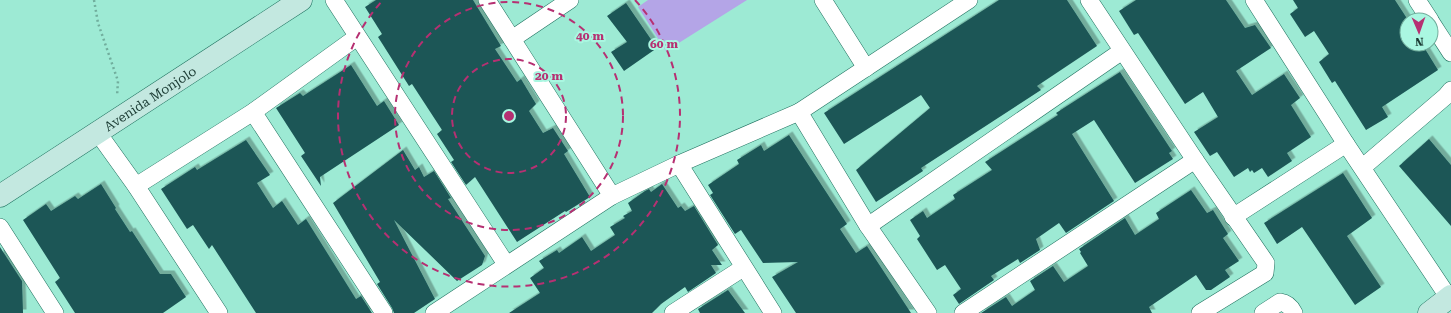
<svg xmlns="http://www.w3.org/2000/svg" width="1451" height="313" font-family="'Roboto Serif',serif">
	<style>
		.green { fill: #b4a5e7 }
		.building { fill: #1c5756; filter: url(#shadow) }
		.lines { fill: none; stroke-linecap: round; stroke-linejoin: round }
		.street-casing { stroke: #1f715f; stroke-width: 18 }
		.secondary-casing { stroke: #1f715f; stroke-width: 23 }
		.path { stroke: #71ae9d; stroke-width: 2.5; stroke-dasharray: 2 3; stroke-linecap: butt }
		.street { stroke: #fff; stroke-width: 17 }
		.secondary { stroke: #c3e8e0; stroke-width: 22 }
		.ring { fill: none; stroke: #b63072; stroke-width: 2; stroke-dasharray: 7 5 }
		.labels { text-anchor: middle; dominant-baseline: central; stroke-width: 4; stroke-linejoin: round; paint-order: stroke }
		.street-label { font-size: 13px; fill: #1b3b33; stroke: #aaf7e1 }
		.centre { fill: #b63072; stroke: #aaf7e1; stroke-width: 2 }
		.ring-label { font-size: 12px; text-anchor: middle; font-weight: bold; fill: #b63072; stroke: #aaf7e1; stroke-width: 4; stroke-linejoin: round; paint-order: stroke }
	</style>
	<defs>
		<filter id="shadow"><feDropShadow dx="3.5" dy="-3.5" stdDeviation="0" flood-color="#0004"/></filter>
	</defs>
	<rect width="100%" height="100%" fill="#9dead4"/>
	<!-- green -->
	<path class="green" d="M648 0H747L666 51 638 7Z"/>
	<!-- building -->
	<g class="building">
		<path d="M376 0H473L501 46 495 49 517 82 521 79 536 104 529 111 543 133 553 128 568 151 564 154 590 197 566 212 565 211 517 242 475 177 466 185 451 162 454 160 437 134 442 130 412 84 409 86 378 37 382 34 365 7Z"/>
		<path d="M999 0H1067L1097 46 1037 86 1041 90 921 168 923 171 876 202 856 170 930 108 921 95 844 144 824 113Z"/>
		<path d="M1136 0H1226L1245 28 1255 25 1271 48 1236 71 1252 95 1284 74 1300 98 1291 105 1311 137 1287 153 1292 161 1268 177 1262 168 1254 173 1252 170 1250 172 1248 168 1234 177 1217 152 1210 156 1194 132 1218 117 1203 92 1185 104 1138 33 1134 35 1119 11Z"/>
		<path d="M1293 0H1395L1408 20H1406L1407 44H1422L1438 70 1382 107 1388 117 1366 130 1335 81 1332 83 1319 62 1329 54 1314 31 1305 37 1290 14 1298 8Z"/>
		<path d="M626 3 657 48 624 71 611 52 627 42 607 16Z"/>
		<path d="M351 65 377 106 384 101 399 125 320 177 321 186 301 156 305 153 276 108 300 93 303 96Z"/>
		<path d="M1120 72 1172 151 1169 153 1173 159 1135 183 1094 120 1072 134 1114 201 1066 233 1059 223 1036 239 1040 250 1020 263 1018 259 991 276 994 280 959 304 953 295 961 289 945 265 937 270 917 239 920 236 910 220 923 211 927 218 955 199 953 195 992 170 985 162 1058 115 1056 113Z"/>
		<path d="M789 135 847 224 840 229 856 253 867 246 911 313H796L772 277 798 262 763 263 741 230 735 234 710 195 713 193 708 185 739 164 737 160 761 145 764 151Z"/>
		<path d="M1429 139 1451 165V226L1399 166Z"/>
		<path d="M246 140 270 175 257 183 273 208 282 201 298 225 306 219 356 299 361 296 372 313H256L212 245 209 249 193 225 187 229 161 189 195 167 197 170Z"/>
		<path d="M403 150 415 170 419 167 424 177 434 171 451 198 448 199 485 256 482 265 457 281 394 220 435 299 414 313H394L392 308 377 284 380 282 333 203Z"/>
		<path d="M1343 173 1372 218 1347 236 1381 287 1355 305 1302 227 1277 244 1264 223Z"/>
		<path d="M101 184 116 208 115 209 130 232 132 231 160 274H171L186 297 163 313H75L55 282 60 278 23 220 46 204 51 211 75 196 78 199Z"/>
		<path d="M662 184 678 208 681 206 685 211 694 206 718 245 712 250 722 265H711L716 273 688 292 685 287 661 304 652 313H509L540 293 530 278 544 268 539 261 557 250 559 253 582 237 591 251 615 235 610 227 625 218 623 216 632 211 628 203 645 191 649 189 651 192Z"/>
		<path d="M1191 190 1207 213 1213 210 1228 234 1223 238 1239 261 1225 270 1230 277 1211 290H1206L1196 275 1149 307 1152 313H981L1006 297 1012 306 1035 290 1030 281 1053 266 1064 282 1088 266 1080 253 1081 252 1079 249 1125 218 1135 235 1159 219 1156 213Z"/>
		<path d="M0 247 22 281 23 313H0Z"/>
		<path d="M728 290 745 313H700L698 309Z"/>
	</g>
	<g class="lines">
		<defs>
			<g id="street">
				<path d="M334 0 506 264"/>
				<path d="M487 0 612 196"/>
				<path d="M823 0 866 68"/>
				<path d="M1089 0 1195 160 1266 263 1265 273 1200 313"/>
				<path d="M1254 0 1346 144 1449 298"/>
				<path d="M1417 0 1430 20"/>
				<path d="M1431 22 1451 53"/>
				<path d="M512 39 570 0"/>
				<path d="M253 112 384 313"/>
				<path d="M799 112 868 226 928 313"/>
				<path d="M98 133 136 186 219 313"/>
				<path d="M679 164 773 313"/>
				<path d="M1363 167 1446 96 1451 90"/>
				<path d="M136 186 253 112 357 37"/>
				<path d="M1233 217 1346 144"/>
				<path d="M868 226 1122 51"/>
				<path d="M0 227 55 313"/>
				<path d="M434 313 612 196 679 164 799 112 969 0"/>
				<path d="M673 313 743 268"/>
				<path d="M963 313 1195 160"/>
				<path d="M1263 313 1280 302C1287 303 1291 307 1294 313"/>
			</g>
			<g id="secondary">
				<path id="s1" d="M0 196 301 0"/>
				<path d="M1429 313 1451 296"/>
			</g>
		</defs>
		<!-- street casing -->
		<use href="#street" class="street-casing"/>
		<!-- secondary casing -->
		<use href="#secondary" class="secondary-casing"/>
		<!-- path -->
		<path class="path" d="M94 0 98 23 118 81 117 96"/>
		<!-- street -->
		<use href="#street" class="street"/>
		<!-- secondary -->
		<use href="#secondary" class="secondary"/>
	</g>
	<!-- distance rings -->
	<g class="ring">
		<circle cx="509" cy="116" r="57"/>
		<circle cx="509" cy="116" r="114"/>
		<path d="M635 0A171 171 0 1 1 383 0"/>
	</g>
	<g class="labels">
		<!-- street labels -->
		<g class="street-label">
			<text stroke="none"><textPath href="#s1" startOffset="179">Avenida Monjolo</textPath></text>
		</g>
	</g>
	<circle cx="509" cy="116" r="6" class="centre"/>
	<g class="ring-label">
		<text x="590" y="40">40 m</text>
		<text x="664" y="48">60 m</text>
		<text x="549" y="80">20 m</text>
	</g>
	<!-- north arrow -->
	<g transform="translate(1419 32) rotate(178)"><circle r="19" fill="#aaf7e1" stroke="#71ac9b"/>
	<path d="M0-3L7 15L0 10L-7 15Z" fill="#b63072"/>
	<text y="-6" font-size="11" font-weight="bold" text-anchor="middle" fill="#1b3b33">N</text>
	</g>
</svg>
